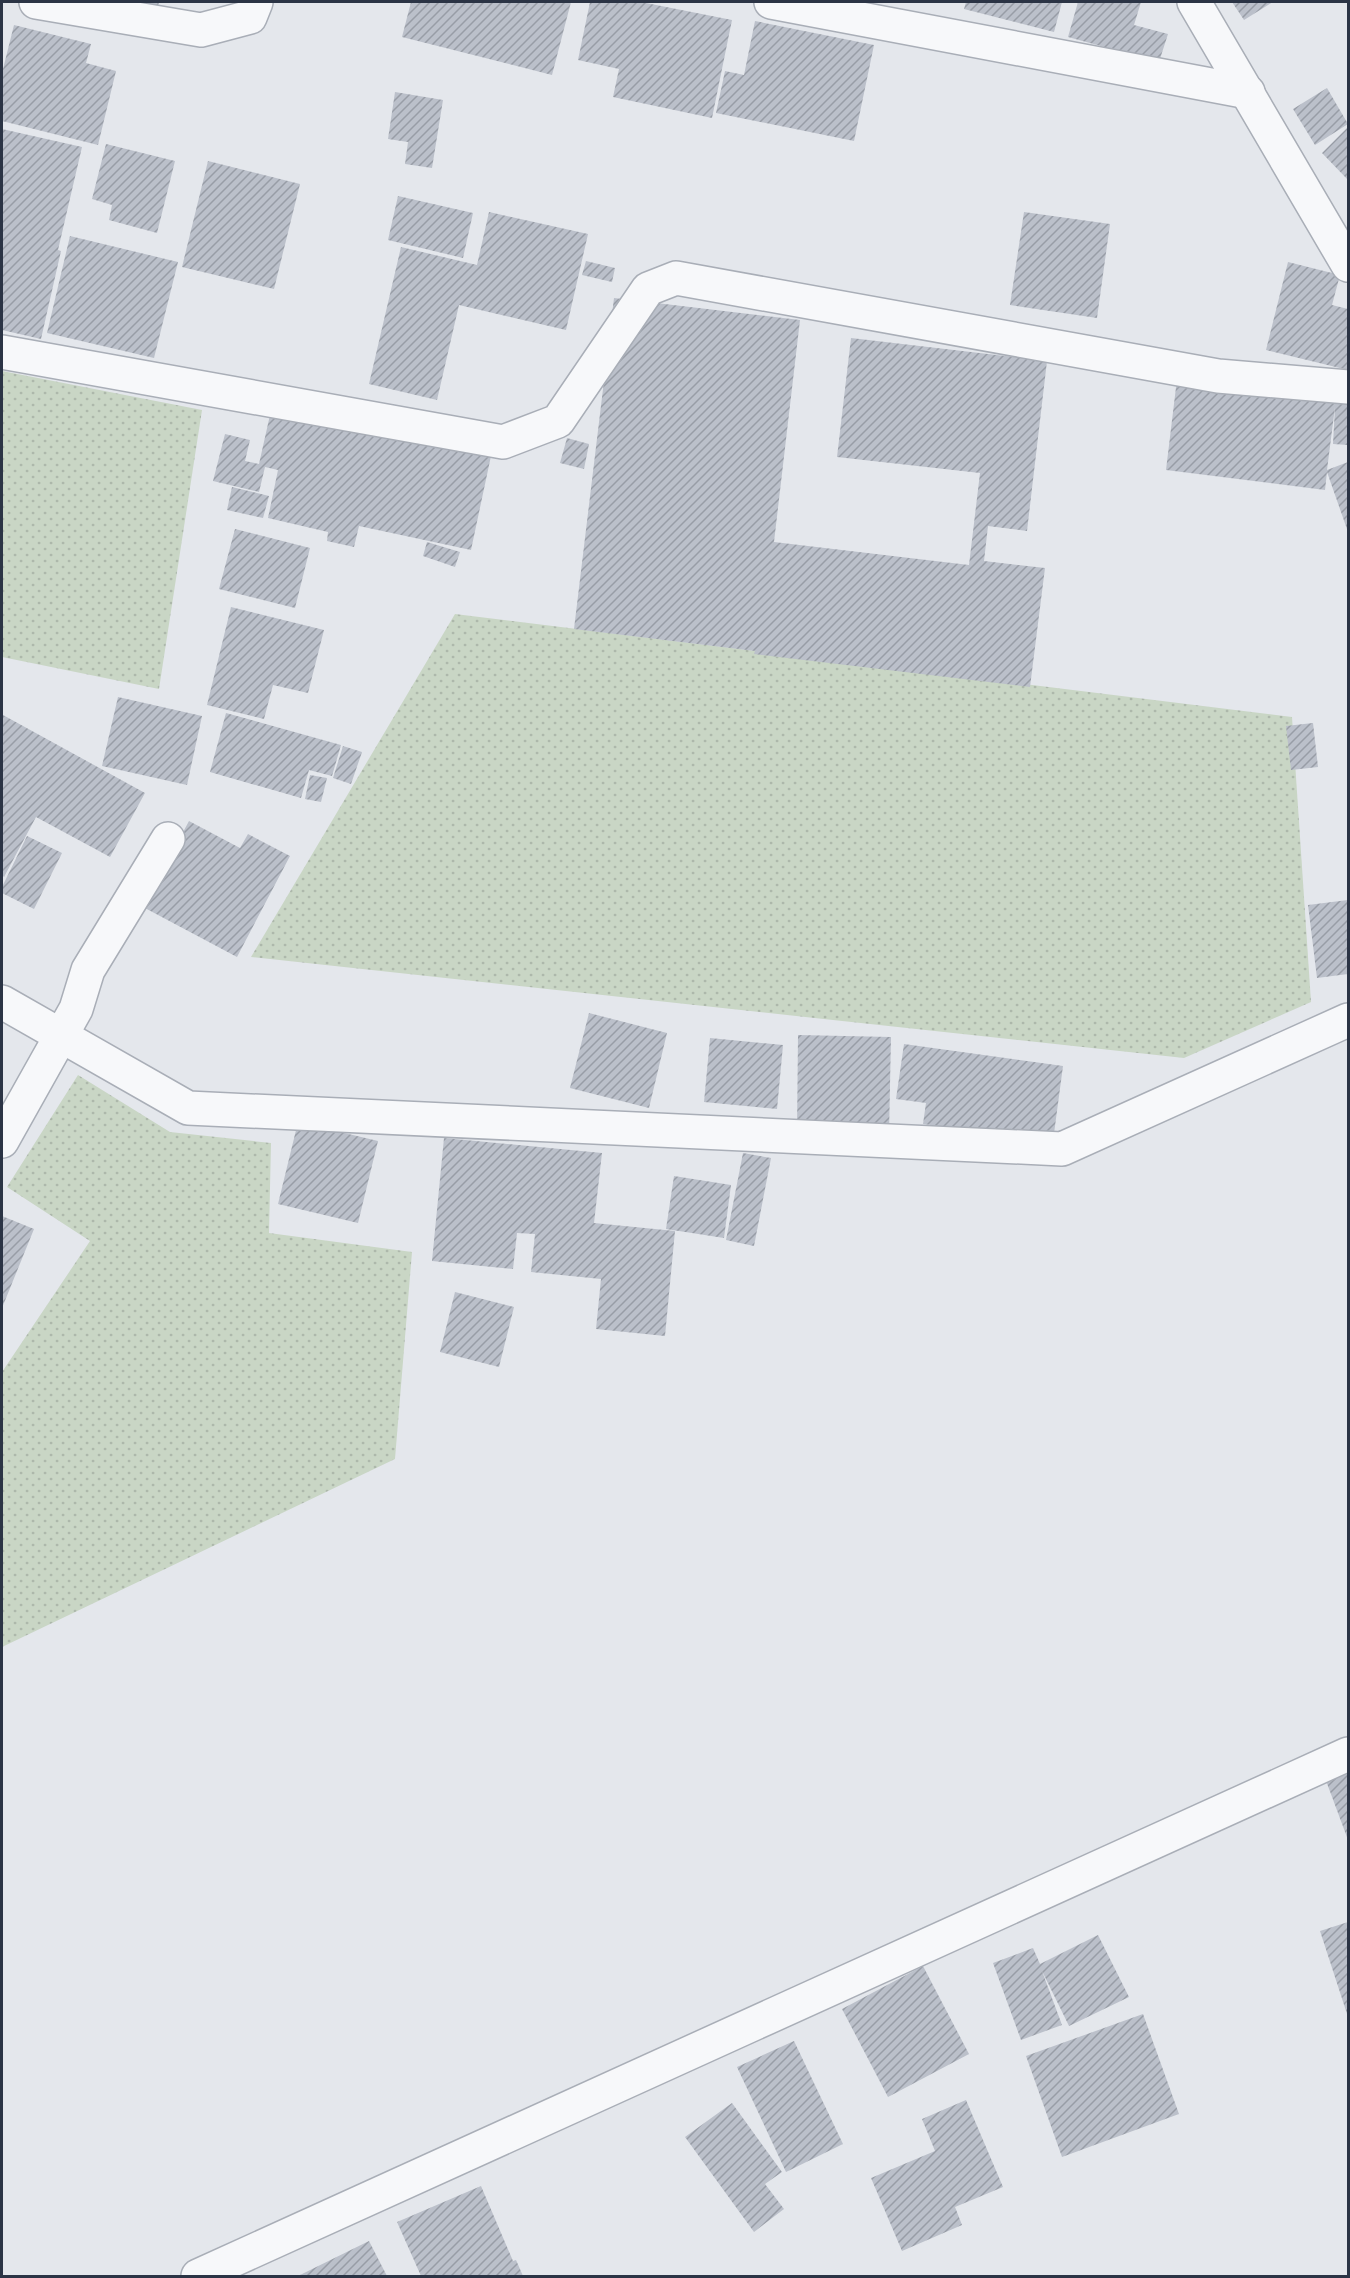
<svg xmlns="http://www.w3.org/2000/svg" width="1350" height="2278" font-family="'Source Sans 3',sans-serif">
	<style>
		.grass { fill: url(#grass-dots) }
		.building { fill: url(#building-hatch) }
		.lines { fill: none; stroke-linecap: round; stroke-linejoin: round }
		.minor-casing { stroke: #a9aeb7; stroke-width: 36 }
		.minor { stroke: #f7f8fa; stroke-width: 33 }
	</style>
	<defs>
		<pattern id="grass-dots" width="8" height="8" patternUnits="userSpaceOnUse" patternTransform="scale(1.5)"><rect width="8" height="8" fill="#c9d6c5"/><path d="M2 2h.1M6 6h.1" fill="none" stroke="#adb8ab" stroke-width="1.8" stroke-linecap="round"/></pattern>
		<pattern id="building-hatch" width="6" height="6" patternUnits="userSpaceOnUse" patternTransform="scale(1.5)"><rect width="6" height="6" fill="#bbc0ca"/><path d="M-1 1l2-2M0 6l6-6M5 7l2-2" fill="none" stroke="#989da6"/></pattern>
	</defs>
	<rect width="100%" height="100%" fill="#e4e7ec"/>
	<!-- grass -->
	<g class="grass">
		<path d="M2 371 202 410 159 689 2 657Z"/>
		<path d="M455 614 1292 717 1311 1002 1184 1058 251 957Z"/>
		<path d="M78 1075 170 1132 271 1143 269 1233 412 1252 395 1459 2 1647V1372L90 1241 7 1187Z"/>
	</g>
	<!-- building -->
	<g class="building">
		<path d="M126 2H159L157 11Z"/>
		<path d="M411 2H571L552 75 402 37Z"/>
		<path d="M590 2H641L732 20 712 118 613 97 619 69 578 60Z"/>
		<path d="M966 2H1062L1054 32 964 9Z"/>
		<path d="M1078 2H1141L1134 25 1168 34 1159 62 1068 37Z"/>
		<path d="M1232 2H1273L1244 20Z"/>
		<path d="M755 21 874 45 854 141 716 113 725 71 744 75Z"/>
		<path d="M14 25 91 44 86 63 116 71 98 145 2 121V73Z"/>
		<path d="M1327 88 1348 124 1315 145 1293 109Z"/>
		<path d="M395 92 443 100 432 168 405 164 408 142 388 139Z"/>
		<path d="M1348 127V180L1322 153Z"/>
		<path d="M2 129 82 147 58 250 61 251 41 339 2 330Z"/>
		<path d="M106 144 175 161 157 233 109 220 112 205 92 199Z"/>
		<path d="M208 161 300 184 274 289 182 267Z"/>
		<path d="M398 196 473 213 463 258 388 240Z"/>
		<path d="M489 212 588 234 566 330 459 305 437 400 369 384 401 247 477 265Z"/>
		<path d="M1024 212 1110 224 1097 318 1010 305Z"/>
		<path d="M70 236 178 262 154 358 47 333Z"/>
		<path d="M586 261 615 268 612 282 582 275Z"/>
		<path d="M1288 262 1340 275 1332 305 1348 309V370L1266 350Z"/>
		<path d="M614 298 800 320 774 542 969 565 980 473 837 457 851 338 1047 361 1027 531 988 526 984 561 1045 568 1030 687 754 654 755 651 574 629Z"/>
		<path d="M1177 379 1348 401V445L1333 444 1335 407 1327 470 1348 462V532L1327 472 1325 490 1166 470Z"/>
		<path d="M272 406 491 456 471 550 359 526 354 547 327 541 328 532 268 518 278 470 265 467 259 492 213 481 225 434 250 440 245 461 259 464Z"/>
		<path d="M567 438 589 444 584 469 560 463Z"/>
		<path d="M232 487 269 496 263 518 227 510Z"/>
		<path d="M235 529 310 548 295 608 219 589Z"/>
		<path d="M427 542 460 552 455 567 423 556Z"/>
		<path d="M231 607 324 630 308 693 273 685 264 719 207 705Z"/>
		<path d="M118 697 202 716 187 785 102 766Z"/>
		<path d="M226 713 341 745 332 776 309 770 301 798 210 772Z"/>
		<path d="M3 715 145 793 110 857 36 817 4 877 2 875Z"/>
		<path d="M1313 723 1318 767 1291 770 1286 726Z"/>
		<path d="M343 746 362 752 351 784 333 778Z"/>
		<path d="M310 775 327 778 321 802 305 799Z"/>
		<path d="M189 821 240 848 248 834 290 856 237 957 143 907Z"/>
		<path d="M27 836 62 853 34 909 2 893V887Z"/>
		<path d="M1348 900V974L1317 978 1308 905Z"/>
		<path d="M589 1013 667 1033 649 1108 570 1088Z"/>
		<path d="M798 1035 891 1037 889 1134 797 1132Z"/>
		<path d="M710 1038 783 1045 777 1109 704 1102Z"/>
		<path d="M904 1044 1063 1066 1053 1141 923 1124 926 1103 896 1099Z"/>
		<path d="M298 1122 378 1141 358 1223 278 1204Z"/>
		<path d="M444 1138 602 1153 594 1223 675 1231 665 1336 596 1329 601 1279 531 1272 535 1234 517 1233 513 1269 432 1261Z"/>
		<path d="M743 1153 771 1158 754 1246 726 1240Z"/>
		<path d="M674 1176 731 1185 724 1238 666 1229Z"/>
		<path d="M2 1216 34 1229 2 1308Z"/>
		<path d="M455 1292 514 1307 499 1367 440 1352Z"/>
		<path d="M1348 1769V1840L1325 1778Z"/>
		<path d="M1348 1922V2017L1320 1931Z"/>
		<path d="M1098 1935 1129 1997 1069 2026 1042 1971 1062 2025 1021 2040 993 1963 1033 1948 1040 1964Z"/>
		<path d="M923 1966 969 2054 888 2097 842 2009Z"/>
		<path d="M1143 2014 1179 2114 1062 2157 1026 2056Z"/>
		<path d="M794 2041 843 2144 786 2172 737 2067Z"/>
		<path d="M966 2100 1003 2187 955 2207 962 2225 902 2251 871 2178 935 2151 922 2119Z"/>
		<path d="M732 2103 782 2172 765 2184 784 2209 754 2232 685 2137Z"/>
		<path d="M481 2186 513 2261 516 2260 523 2276H421L397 2222Z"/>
		<path d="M369 2241 387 2276H298Z"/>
	</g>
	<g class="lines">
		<defs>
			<g id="minor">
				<path d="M36 2 201 30 250 17 256 2"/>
				<path d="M771 2 1248 92"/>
				<path d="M1194 2 1348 265"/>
				<path d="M2 352 503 442 558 421 648 289 676 278 1218 376 1348 387"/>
				<path d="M2 1002 188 1108 1062 1149 1348 1020"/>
				<path d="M2 1141 76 1009 88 970 168 839"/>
				<path d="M198 2276 1348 1754"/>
			</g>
		</defs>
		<!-- minor casing -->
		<use href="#minor" class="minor-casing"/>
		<!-- minor -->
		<use href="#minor" class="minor"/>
	</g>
	<!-- border -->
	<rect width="1350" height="2278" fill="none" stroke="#2b3445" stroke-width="6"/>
</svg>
